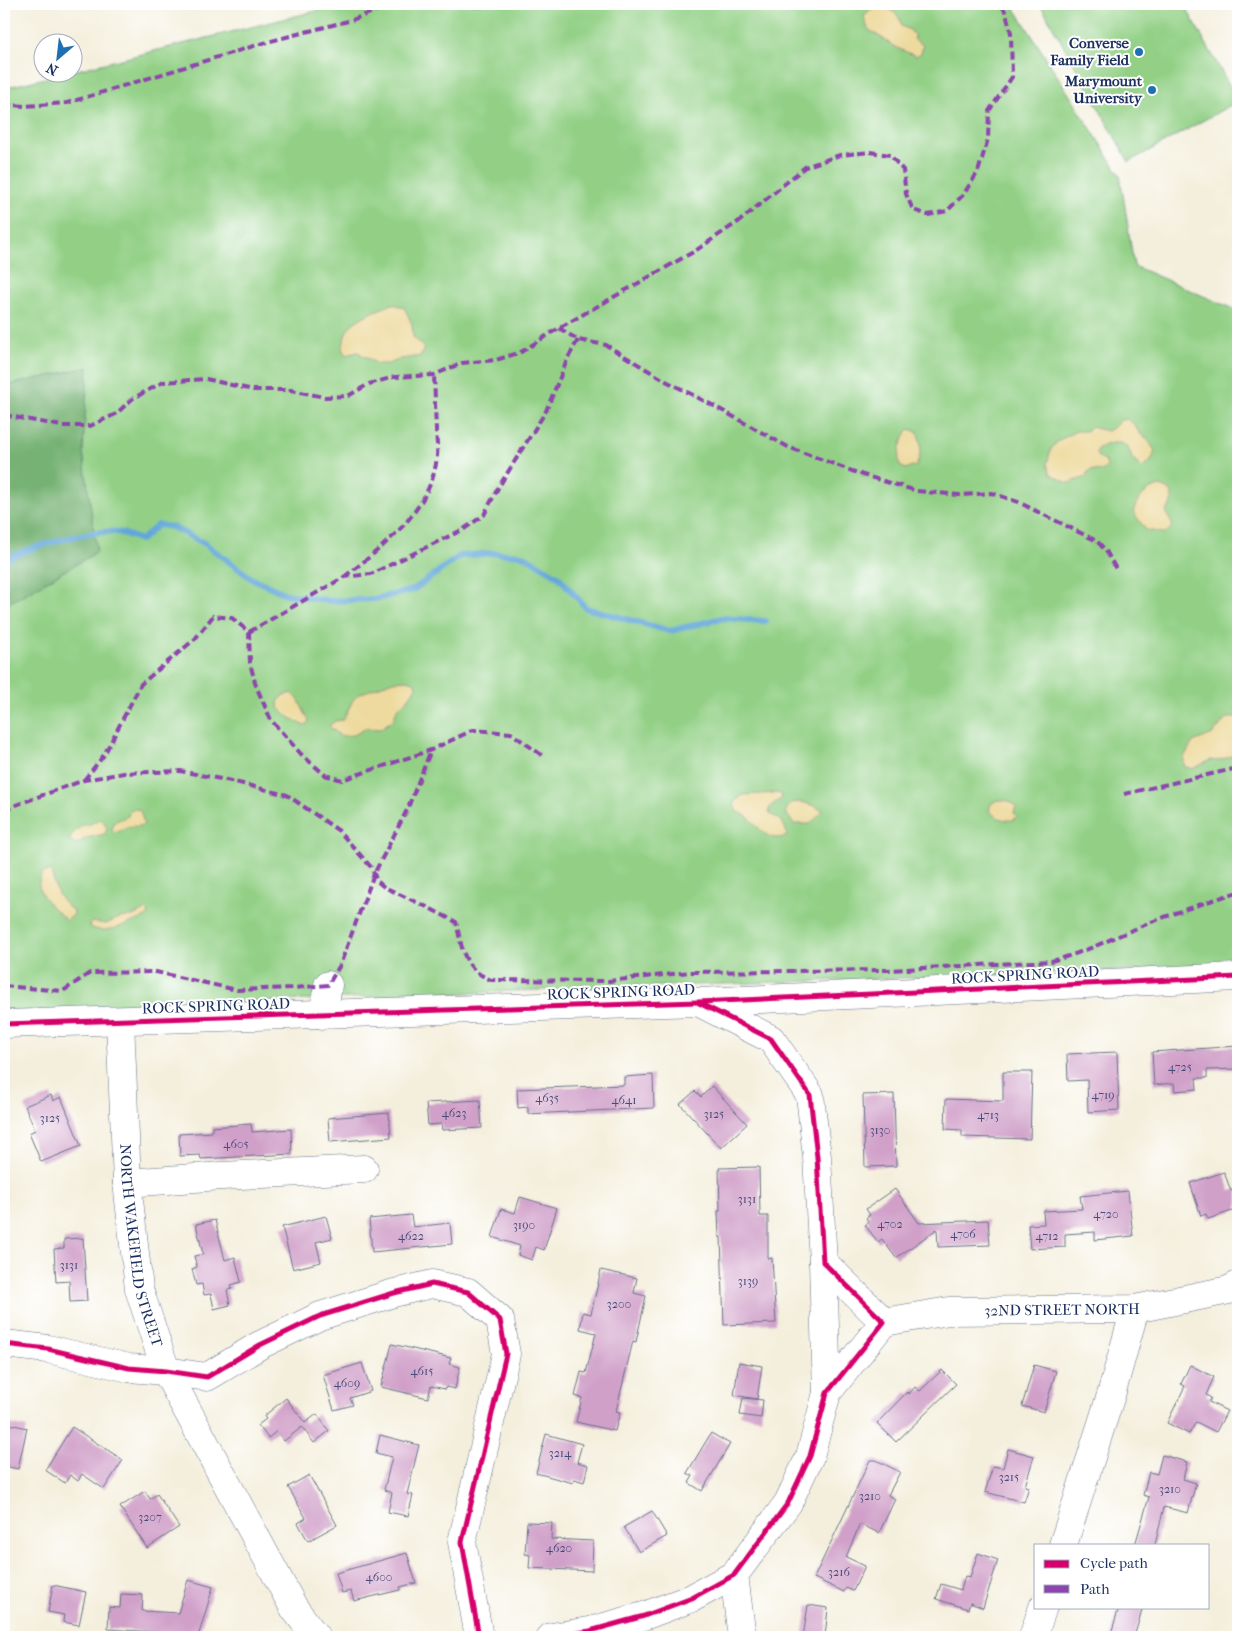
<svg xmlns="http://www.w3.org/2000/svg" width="1242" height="1641" font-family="'IM FELL French Canon',serif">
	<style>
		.green { fill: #93d086; stroke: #578072 }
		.forest { fill: #76b273; stroke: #487068 }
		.sand { fill: #eeda9e; stroke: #84847e }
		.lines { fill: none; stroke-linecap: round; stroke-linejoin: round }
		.stream { stroke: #63a7d8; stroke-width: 6 }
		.building { fill: #d0a0c9 }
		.minor-casing { stroke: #67728a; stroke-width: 29 }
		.minor { stroke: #fff; stroke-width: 28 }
		.quiet { stroke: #8e44ad; stroke-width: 4; stroke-dasharray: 8 4; stroke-linecap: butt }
		.cycleway-casing { stroke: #fff; stroke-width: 8 }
		.cycleway { stroke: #d6006c; stroke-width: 5 }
		.poi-dot { fill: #1f6fb2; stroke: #fff; stroke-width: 2 }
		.labels { text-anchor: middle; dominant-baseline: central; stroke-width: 4; stroke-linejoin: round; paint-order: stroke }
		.number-label { font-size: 12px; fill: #484b79 }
		.poi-label { font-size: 15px; font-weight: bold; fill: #1b2f5e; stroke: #fff; text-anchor: end }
		.street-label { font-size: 15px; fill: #1b2f5e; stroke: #fff }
	</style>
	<rect width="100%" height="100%" fill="#fff"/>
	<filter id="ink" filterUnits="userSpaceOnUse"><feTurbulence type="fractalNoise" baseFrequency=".02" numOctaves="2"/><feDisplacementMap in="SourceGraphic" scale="10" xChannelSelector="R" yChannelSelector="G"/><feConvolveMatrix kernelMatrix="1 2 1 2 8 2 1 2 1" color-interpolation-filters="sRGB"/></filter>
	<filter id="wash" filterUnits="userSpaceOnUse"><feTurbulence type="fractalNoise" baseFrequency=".0096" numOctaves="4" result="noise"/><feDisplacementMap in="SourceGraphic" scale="20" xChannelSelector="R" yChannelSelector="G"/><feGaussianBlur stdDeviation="1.12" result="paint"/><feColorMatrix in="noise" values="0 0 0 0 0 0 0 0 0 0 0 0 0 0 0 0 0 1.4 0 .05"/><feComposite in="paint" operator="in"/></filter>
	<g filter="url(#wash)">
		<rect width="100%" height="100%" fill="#f4efdd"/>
		<!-- green -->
		<g class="green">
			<path d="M344 4H1012L1120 175 1134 266 1238 311V967L514 991 4 1013V88L66 73 72 72 73 71Z"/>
			<path d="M1040 4H1184L1238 101 1129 162Z"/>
		</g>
		<!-- forest -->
		<path class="forest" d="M88 367 83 452 97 552 4 606V386Z"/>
		<!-- sand -->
		<g class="sand">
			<path d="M885 7C894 13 900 13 901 26L910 30 915 36 914 39 923 45 921 53 916 56 897 48 868 29 864 17C870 7 875 7 885 7Z"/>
			<path d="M392 304 404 307 412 324 413 337 424 347 421 356 401 359 388 364H377L358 352 346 355 342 349C344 344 344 338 346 333 352 318 377 311 392 304Z"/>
			<path d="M1127 419 1135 425 1139 433 1147 438 1155 451C1152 459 1151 463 1142 468L1132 459C1128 438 1113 441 1098 448L1096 453 1098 457 1106 462 1107 467 1101 471 1091 470 1087 473 1086 477 1068 483 1051 474 1047 464 1051 449 1058 441 1076 431H1086L1090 427 1107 431 1114 427 1121 420Z"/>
			<path d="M909 429 917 432C923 445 921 454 916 467L912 466 906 469 900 466C896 454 902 438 909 429Z"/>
			<path d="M1161 486 1171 491C1174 504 1170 503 1166 513 1170 522 1177 525 1165 533L1146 530 1133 512C1138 498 1146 488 1161 486Z"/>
			<path d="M407 680 414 682 416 686C411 695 407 702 398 707L393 720 380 729 366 728 354 735 340 736 329 726 335 721 343 720 353 700 359 694 393 681Z"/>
			<path d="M292 693 298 699 309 721 305 726 289 717 279 708 278 702 283 696Z"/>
			<path d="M1226 718H1238V754L1217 761 1211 760 1192 769 1184 766V757L1193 742 1213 734Z"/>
			<path d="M776 793 781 794 782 798 772 805 769 809 770 814C780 819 786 824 787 836 768 843 762 830 750 819 746 815 741 813 736 811L734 802 743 795Z"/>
			<path d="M997 800 1009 801 1016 806 1014 813 1017 816 1013 820C1004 821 995 818 989 810L991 804Z"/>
			<path d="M801 802 815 806 823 811 810 824H794L785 812 791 803Z"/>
			<path d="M135 809 140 810 144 824C138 828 133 825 127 827 120 829 120 835 112 830L114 822 128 816 130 810Z"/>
			<path d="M100 819 104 822 107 828 105 834 86 838 76 844 70 840V837L82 825H88Z"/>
			<path d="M48 871 52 873C54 889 60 901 73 911L74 915 66 920C58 913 39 896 39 885 38 881 41 877 42 873Z"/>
			<path d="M146 910 149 913 146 917C132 922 100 938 89 925L92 922 106 924 119 918 132 916Z"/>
		</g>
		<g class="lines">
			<!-- stream -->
			<path class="stream" d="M4 560C28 548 92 528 118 532 126 534 133 537 141 540L158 525 172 527 204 543 251 578 286 594 332 601 375 599 413 590 460 556 492 553 523 555 558 576 586 608 670 631 722 618 765 621"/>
		</g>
		<g id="blocks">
			<!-- building -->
			<g class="building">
				<path d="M1238 1046V1069L1207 1070V1078H1196L1197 1089 1175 1091 1174 1083 1154 1085 1152 1052Z"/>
				<path d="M1117 1052 1119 1110 1088 1112 1087 1080 1068 1081 1067 1054Z"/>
				<path d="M1003 1072H1032L1030 1139 962 1137V1130L945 1129 946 1099 1003 1101Z"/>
				<path d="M653 1075 654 1108 528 1114V1107L518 1108 517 1089 624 1085V1077Z"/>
				<path d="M712 1086 747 1124 721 1148 680 1104 695 1091 701 1097Z"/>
				<path d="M894 1094 896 1166 865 1167 863 1095Z"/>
				<path d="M51 1095 53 1101 61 1097 81 1146 41 1162 29 1133 35 1130 25 1106Z"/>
				<path d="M480 1100 482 1128 442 1130 441 1124 428 1125 426 1103Z"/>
				<path d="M389 1113 391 1137 330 1142 328 1118Z"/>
				<path d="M251 1124 252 1132 291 1129 292 1154 201 1159 200 1155 180 1156 179 1134 212 1132V1127Z"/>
				<path d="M759 1167 760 1216H768V1259L772 1258 776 1323 724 1325 721 1237H719L718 1211H720L719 1168Z"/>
				<path d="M1224 1172 1231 1191 1238 1189V1209L1208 1219 1206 1214 1201 1216 1190 1183Z"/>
				<path d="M895 1189 919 1223 988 1220 990 1245 938 1247 937 1229 896 1258 882 1239 878 1242 865 1225 869 1222 866 1218 870 1215 866 1209Z"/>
				<path d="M1128 1191 1133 1236 1095 1240V1232L1065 1234V1247L1030 1249 1028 1225 1044 1224 1043 1211 1082 1209 1080 1196Z"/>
				<path d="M520 1197 557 1208 544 1250 536 1247 532 1260 518 1255 520 1246 492 1237 501 1209 515 1213Z"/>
				<path d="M411 1215 413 1227 450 1223 452 1244 372 1252 369 1219Z"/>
				<path d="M326 1216 332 1238 316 1242 321 1262 293 1269 282 1227Z"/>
				<path d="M215 1220 225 1260 235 1257 241 1282 231 1285 232 1289 227 1290 230 1305 214 1309 211 1294 204 1295 202 1284 196 1285 192 1269 197 1267 194 1256 203 1254 196 1224Z"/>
				<path d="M83 1238 87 1301 70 1302 69 1281 56 1282 54 1249 64 1248V1239Z"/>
				<path d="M601 1270 637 1278 634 1293 646 1296 636 1342 633 1341 616 1411 620 1412 615 1431 576 1422 582 1398 575 1396 581 1372 586 1373 596 1333 580 1329 583 1312 591 1314Z"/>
				<path d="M392 1344 451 1358 449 1364 460 1367 455 1389 446 1387 445 1389 431 1386 428 1398 381 1387Z"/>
				<path d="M739 1362 762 1366 757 1399 734 1395Z"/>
				<path d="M362 1363 371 1391 350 1398 353 1405 334 1410 323 1375Z"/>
				<path d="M1034 1365 1056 1371 1044 1412 1022 1406Z"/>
				<path d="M1190 1365 1214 1377 1206 1395 1211 1398 1209 1402 1227 1411 1216 1432 1196 1422 1189 1434 1167 1423 1185 1386 1181 1384Z"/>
				<path d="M942 1370 956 1384 896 1442 877 1423 907 1392 909 1394 915 1387 920 1391Z"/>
				<path d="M286 1398 305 1423 317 1414 329 1431 314 1443 302 1427 284 1441 277 1431 268 1438 258 1425 266 1419 264 1416Z"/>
				<path d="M743 1398 763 1400 761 1418 740 1415Z"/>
				<path d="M6 1423 27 1428 18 1469 4 1466V1437Z"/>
				<path d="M72 1427 123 1460 104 1489 82 1474 78 1481 70 1475 65 1483 45 1470Z"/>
				<path d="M711 1433 730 1444 702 1491 689 1483 693 1476 687 1473Z"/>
				<path d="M546 1434 582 1444 577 1462 588 1465 584 1482 574 1479 573 1483 536 1473Z"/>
				<path d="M380 1435 419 1445 407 1494 413 1495 408 1516 388 1512 392 1493 384 1490 392 1457 376 1453Z"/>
				<path d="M1008 1449 1034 1456 1025 1486 1029 1487 1024 1502 985 1492 993 1466 1003 1468Z"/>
				<path d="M1162 1455 1187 1462 1183 1479 1196 1483 1188 1513 1164 1507 1155 1545H1135L1149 1497 1143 1495 1149 1472 1157 1474Z"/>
				<path d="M870 1460H876L900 1472 888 1495 895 1499 879 1533 860 1524 846 1557 865 1566 853 1591 846 1588 844 1592 814 1578Z"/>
				<path d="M309 1475 337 1525 308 1541 298 1523 306 1518 288 1487Z"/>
				<path d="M145 1491 150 1499 157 1494 179 1527 147 1548 120 1507Z"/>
				<path d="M652 1511 667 1536 639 1552 624 1527Z"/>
				<path d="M527 1522 552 1523 551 1539 593 1541 592 1571 529 1568 530 1555 525 1554Z"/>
				<path d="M407 1553 416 1583 400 1587V1590L354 1601 351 1591 342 1593 336 1573Z"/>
				<path d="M978 1553 998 1560 983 1608 970 1603 968 1609 936 1599 941 1584 961 1590 965 1576 970 1577Z"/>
				<path d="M188 1580 213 1587 198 1637H171L172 1633 108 1629 109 1607 120 1608 121 1594 143 1595 142 1611 178 1613Z"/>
				<path d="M53 1585 86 1592 79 1625 63 1622 64 1615 48 1612Z"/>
				<path d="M808 1605 828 1608 825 1637H803Z"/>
				<path d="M1119 1607H1143L1134 1637H1110Z"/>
			</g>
		</g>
	</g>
	<g filter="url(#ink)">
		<use href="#blocks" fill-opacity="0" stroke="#67728a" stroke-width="1"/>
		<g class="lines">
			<defs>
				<g id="minor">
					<path d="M323 1015 328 985"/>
					<path id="s1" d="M120 1021 127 1182 139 1289 166 1371 294 1608 316 1637"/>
					<path d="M4 1024 698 1002 1238 977"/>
					<path d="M127 1183 222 1176 364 1169"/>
					<path d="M823 1262 827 1393"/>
					<path id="s2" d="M884 1322 949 1311 1135 1309 1229 1290 1238 1285"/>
					<path d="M4 1344 48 1349 129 1368 166 1371 207 1377 260 1345 320 1316 394 1293 432 1284 468 1292 500 1320 506 1354 462 1542 479 1637"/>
					<path d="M1063 1545 1111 1395 1135 1309"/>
					<path d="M734 1575 742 1637"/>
					<path d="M551 1637 590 1631 644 1616 692 1598 734 1575 788 1503 810 1456 827 1393 884 1322 823 1262 817 1157 810 1095 771 1039 700 1003"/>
					<path d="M1033 1637 1043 1607"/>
				</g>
			</defs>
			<!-- minor casing -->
			<use href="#minor" class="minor-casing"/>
			<!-- minor -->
			<use href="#minor" class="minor"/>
			<!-- quiet -->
			<g class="quiet">
				<path d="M4 104 25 106 67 103 267 42 352 20 393 4"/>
				<path d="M559 328 578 340 606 345 666 381 714 406 788 447 863 475 917 491 959 495 992 493 1018 502 1097 541 1106 551 1116 569"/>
				<path d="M4 415 62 426H90L116 414 132 399 163 382 206 379 253 390H291L324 397 348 396 369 384 394 377 434 375 462 363 496 360 521 352 559 328 695 251 741 220 805 167 840 155 870 152 890 155 903 170 906 194 913 210 928 215 947 211 963 195 978 172 988 139 989 111 1012 77 1011 33 1006 13 1001 4"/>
				<path d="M344 577C383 547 432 510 437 456 438 447 436 438 436 429 435 411 435 393 434 375"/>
				<path d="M249 632 344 577 371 574 464 529 484 515 498 488 546 411 568 358 578 340"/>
				<path d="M84 780 104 755 141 684 195 639 213 616 232 618 249 632 250 663 256 686 271 720 301 754 325 775 342 780 431 750 473 730 511 733 543 756"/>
				<path d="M1124 794 1238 768"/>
				<path d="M4 811 16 805 84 780 124 773 180 771 231 781 287 795 339 831 371 867 377 881 384 887 429 908 456 922C463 950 462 968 491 980L609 981 690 972 888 970 1051 961C1081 954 1108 940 1137 928 1170 914 1204 903 1238 892"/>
				<path d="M4 986 63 991 90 973 156 972 237 990 292 988 328 985 340 965 374 874 407 810 431 750"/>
			</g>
			<defs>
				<g id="cycleway">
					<path d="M4 1024 698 1002 1238 977"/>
					<path d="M4 1344 48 1349 129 1368 166 1371 207 1377 260 1345 320 1316 394 1293 432 1284 468 1292 500 1320 506 1354 462 1542 479 1637"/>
					<path d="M551 1637 590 1631 644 1616 692 1598 734 1575 788 1503 810 1456 827 1393 884 1322 823 1262 817 1157 810 1095 771 1039 699 1003"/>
				</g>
			</defs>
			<!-- cycleway casing -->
			<use href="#cycleway" class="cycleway-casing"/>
			<!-- cycleway -->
			<use href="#cycleway" class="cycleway"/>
		</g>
	</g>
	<!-- markers -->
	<g class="poi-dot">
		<circle cx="1139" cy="52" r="5"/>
		<circle cx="1152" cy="90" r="5"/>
	</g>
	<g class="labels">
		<!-- number labels -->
		<g class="number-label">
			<text x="1180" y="1067">4725</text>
			<text x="1103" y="1095">4719</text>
			<text x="547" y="1098">4635</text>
			<text x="624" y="1100">4641</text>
			<text x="454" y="1113">4623</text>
			<text x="714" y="1114">3125</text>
			<text x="988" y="1115">4713</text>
			<text x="50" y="1118">3125</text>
			<text x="880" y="1130">3130</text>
			<text x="236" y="1144">4605</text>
			<text x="747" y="1199">3131</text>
			<text x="1106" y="1214">4720</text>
			<text x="890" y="1224">4702</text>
			<text x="524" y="1225">3190</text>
			<text x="963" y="1234">4706</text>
			<text x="411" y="1236">4622</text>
			<text x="1047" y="1236">4712</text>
			<text x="69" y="1265">3131</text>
			<text x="748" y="1281">3139</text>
			<text x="619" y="1304">3200</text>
			<text x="422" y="1371">4615</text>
			<text x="347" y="1383">4609</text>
			<text x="560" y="1453">3214</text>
			<text x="1009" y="1477">3215</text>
			<text x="1170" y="1489">3210</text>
			<text x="870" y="1496">3210</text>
			<text x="150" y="1517">3207</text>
			<text x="559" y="1548">4620</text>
			<text x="839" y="1572">3216</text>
			<text x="379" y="1577">4600</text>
		</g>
		<!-- poi labels -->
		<g class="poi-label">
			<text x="1129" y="43">Converse<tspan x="1129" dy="17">Family Field</tspan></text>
			<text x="1142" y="81">Marymount<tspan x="1142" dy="17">University</tspan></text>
		</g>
		<!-- street labels -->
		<g class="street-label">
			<text transform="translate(1025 975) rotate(-3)">ROCK SPRING ROAD</text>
			<text transform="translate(621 992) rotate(-2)">ROCK SPRING ROAD</text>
			<text transform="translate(216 1006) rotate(-2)">ROCK SPRING ROAD</text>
			<text stroke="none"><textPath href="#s1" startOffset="226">NORTH WAKEFIELD STREET</textPath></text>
			<text stroke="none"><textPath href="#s2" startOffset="179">32ND STREET NORTH</textPath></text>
		</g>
	</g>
	<!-- margin -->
	<rect width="1242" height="1641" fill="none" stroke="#fff" stroke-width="20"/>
	<!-- legend -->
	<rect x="1034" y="1544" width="175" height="65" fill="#ffffff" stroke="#a4acbf"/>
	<rect x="1044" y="1560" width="25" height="8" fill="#d6006c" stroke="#a4acbf"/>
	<text x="1080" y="1568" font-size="15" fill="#1b2f5e">Cycle path</text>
	<rect x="1044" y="1585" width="25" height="8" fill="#8e44ad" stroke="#a4acbf"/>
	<text x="1080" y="1594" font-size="15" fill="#1b2f5e">Path</text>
	<!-- north arrow -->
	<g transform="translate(58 58) rotate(208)"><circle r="24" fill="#ffffff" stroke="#a4acbf"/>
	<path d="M0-4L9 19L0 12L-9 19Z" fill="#1f6fb2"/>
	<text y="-8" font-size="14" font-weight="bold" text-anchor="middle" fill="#1b2f5e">N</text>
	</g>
</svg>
